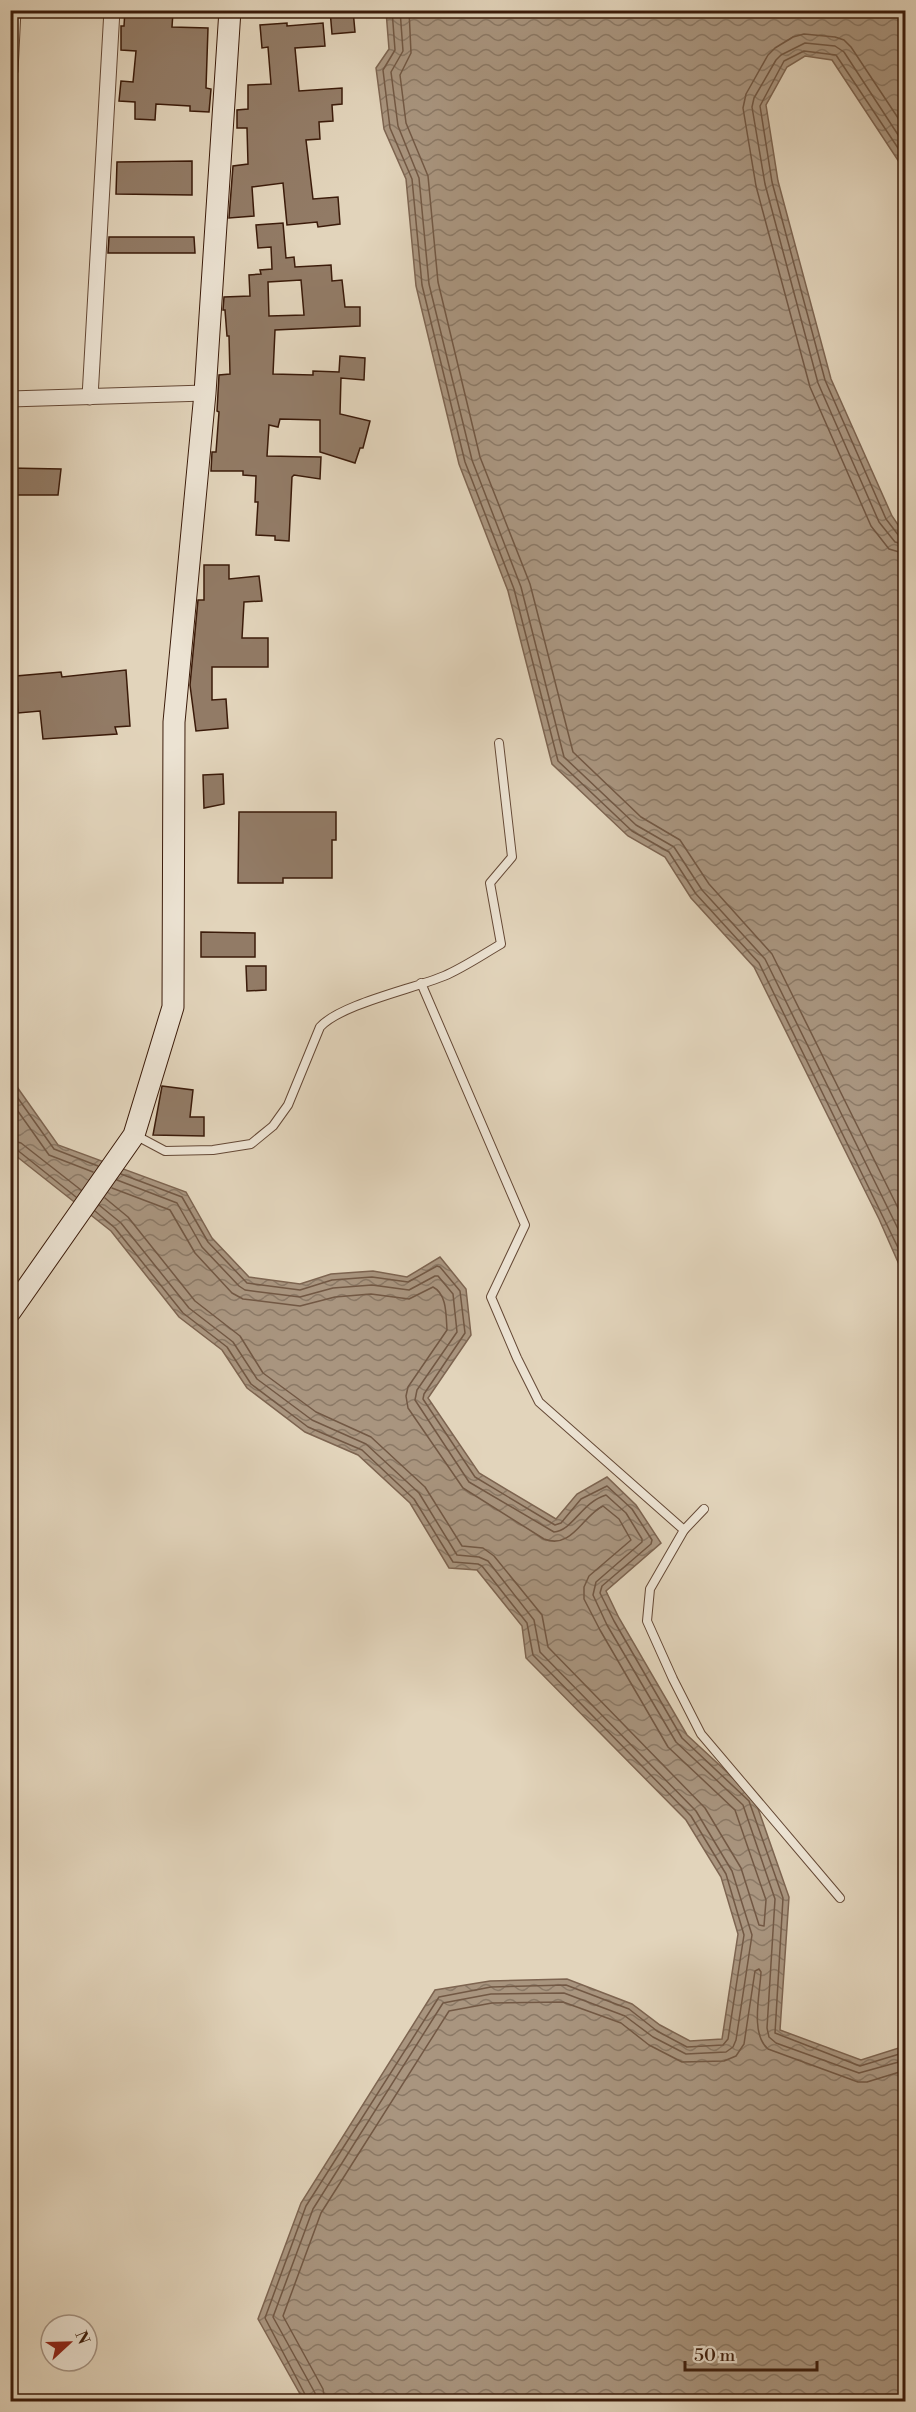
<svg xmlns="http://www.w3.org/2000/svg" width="916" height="2412" font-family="'Libre Bodoni',serif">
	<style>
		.water { fill: url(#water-waves); stroke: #7d6450; stroke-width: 1.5 }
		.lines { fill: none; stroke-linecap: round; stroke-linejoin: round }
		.shore { stroke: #725844; stroke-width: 1.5 }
		.building { fill: #927b66; stroke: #3b1b0a; stroke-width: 1.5; fill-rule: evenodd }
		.lane-casing { stroke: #654936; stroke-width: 10 }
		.street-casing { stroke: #654936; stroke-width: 17 }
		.secondary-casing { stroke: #3b1b0a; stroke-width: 23 }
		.lane { stroke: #ece3d3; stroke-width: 8 }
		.street { stroke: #ece3d3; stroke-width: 15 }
		.secondary { stroke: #ece3d3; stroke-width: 21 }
	</style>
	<defs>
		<pattern id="water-waves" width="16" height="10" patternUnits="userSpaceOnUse" patternTransform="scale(1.5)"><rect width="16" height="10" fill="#a9957f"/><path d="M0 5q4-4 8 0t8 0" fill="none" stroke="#8b7966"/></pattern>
	</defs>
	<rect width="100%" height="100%" fill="#e2d4bb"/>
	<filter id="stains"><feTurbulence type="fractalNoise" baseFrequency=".00333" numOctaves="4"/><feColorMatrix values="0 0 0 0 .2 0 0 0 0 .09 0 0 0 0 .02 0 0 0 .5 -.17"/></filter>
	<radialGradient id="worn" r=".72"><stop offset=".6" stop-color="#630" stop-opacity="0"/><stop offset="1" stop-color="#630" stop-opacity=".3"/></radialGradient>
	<!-- water -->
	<g class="water">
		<path d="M386 11H905V171L832 60 805 56 787 67 766 105 778 181 831 379 892 516 905 535V1278L879 1219 754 967 691 898 665 857 628 836 552 764 508 591 459 464 416 286 406 179 384 129 376 68 389 49Z"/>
		<path d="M10 1077 58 1145 186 1192 212 1238 249 1277 300 1284 331 1274 373 1271 407 1277 440 1257 466 1289 471 1335 428 1398 479 1473 556 1519 577 1494 607 1477 636 1505 661 1543 606 1591 619 1618 687 1735 754 1797 789 1897 780 2030 861 2060 905 2046V2401H304L258 2319 301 2203 435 1990 490 1981 567 1979 632 2004 660 2025 690 2041 722 2039 738 1934 721 1877 686 1820 526 1658 522 1626 477 1570 449 1568 410 1503 358 1455 305 1432 247 1388 222 1350 179 1317 111 1231 11 1152Z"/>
	</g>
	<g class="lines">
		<!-- shore -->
		<g class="shore">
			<path d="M392 10 395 50 383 70 390 128 412 179 422 285 465 462 514 589 558 761 632 831 669 852 696 894 759 963 906 1264"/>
			<path d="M400 10 403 51 391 72 398 126 419 178 429 284 472 460 521 587 564 757 636 825 674 847 702 890 765 959 906 1245"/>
			<path d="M409 10 411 53 400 75 406 123 428 176 438 282 480 457 530 584 573 752 641 817 680 840 709 884 772 954 906 1224"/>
			<path d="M906 130 851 47 844 40 835 37 804 34 793 37 775 48 768 55 746 94 743 108 756 186 810 387 871 526 889 549 906 554"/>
			<path d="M906 147 844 52 835 46 805 43 781 55 776 60 754 98 752 107 765 184 818 383 879 522 895 542 906 545"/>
			<path d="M906 160 836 55 804 51 784 61 760 106 772 182 825 380 886 519 899 536 906 538"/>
			<path d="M10 1087 54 1149 98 1166"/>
			<path d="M10 1100 49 1155 93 1172"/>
			<path d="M10 1140 21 1143 81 1190"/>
			<path d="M10 1148 16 1149 76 1197"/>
			<path d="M121 1174 182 1197 208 1242 247 1283 300 1290 332 1280 372 1277 408 1282 437 1266 440 1267 460 1291 465 1333 424 1394 423 1399 475 1477 555 1525 561 1523 581 1499 607 1486 632 1509 652 1540 651 1544 602 1586 600 1593 614 1621 682 1738 749 1801 783 1898 775 2033 860 2066 906 2052"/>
			<path d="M117 1180 177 1203 202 1247 239 1286 245 1290 300 1297 333 1288 372 1285 409 1290 435 1276H438L453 1294 457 1332 417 1390 415 1400 469 1482 554 1532C572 1531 582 1502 606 1495L626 1513 642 1539V1542L596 1582 593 1595 607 1625 676 1742 743 1805 775 1899 767 2028 769 2037 776 2043 859 2073 906 2060"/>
			<path d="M105 1198 128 1217 195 1301 240 1336 263 1373 316 1412 371 1437 425 1487 462 1546 483 1548 494 1556 542 1615 548 1647 705 1808 741 1868 759 1925 764 1926 766 1900 735 1810 668 1747 600 1630 584 1599V1587L589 1576 631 1540 619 1519 603 1506C582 1516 572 1550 544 1539L463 1488 408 1408 406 1396 408 1387 447 1330C446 1315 447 1294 433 1287L409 1299 371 1294 335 1297 300 1306 243 1299 232 1293 195 1253 170 1210 112 1188"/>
			<path d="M99 1205 121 1223 189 1308 233 1342 257 1379 312 1420 366 1444 419 1493 457 1555 479 1557 488 1561 534 1620 540 1652 696 1811 732 1871 752 1935 736 2040 733 2047 726 2052 686 2054 653 2037 625 2016 564 1993 491 1994 443 2003 313 2209 273 2317 315 2393 316 2402"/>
			<path d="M95 1211 115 1228 183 1313 227 1347 251 1384 308 1427 362 1450 414 1499 453 1562 478 1564 482 1566 527 1623 533 1655 691 1816 726 1874 744 1935 728 2039 723 2045 687 2047 657 2031 629 2009 566 1985 491 1987 439 1997 306 2206 265 2318 309 2402"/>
			<path d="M325 2402 323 2389 283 2316 321 2213 449 2011 492 2003 563 2002 621 2023 649 2045 682 2062 724 2061 736 2056 744 2044 755 1971 759 1969 761 1972C760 1994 750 2034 768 2049L858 2082H867L906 2070"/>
		</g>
	</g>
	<!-- building -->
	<g class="building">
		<path d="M125 10 173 12 172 27 208 28 206 88 211 89 209 112 190 111V106L156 104 155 120 135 119V102L119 101 121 81 133 82 136 51 121 50V26H124Z"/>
		<path d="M330 10H353L355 32 332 34Z"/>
		<path d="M287 23V26L323 23 325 46 295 48 299 91 342 88V104L332 105 333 121 319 122 320 139 306 140 313 199 338 197 340 224 318 227 317 222 287 225 283 183 252 187 254 216 229 218 233 166 248 164 247 128H237V110L248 109V85L271 84 268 47 262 48 260 25Z"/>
		<path d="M192 161V195L116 194 117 162Z"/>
		<path d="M283 223 286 258 294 257 295 267 331 265 332 281 342 280 345 307H360V326L275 330 273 374 313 375V371L339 372 340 356 365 358 364 380 341 378 340 414 370 421 363 448H360L355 463 320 452V420L280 419 278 427 269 425 267 456 321 457 320 479 294 475 292 477 289 541 275 540V536L256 535 258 502H255L256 476 243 475V471H211L212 452H216L219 412 217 411 219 375 230 374 229 336H227L225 310H223L224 297 250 296 249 275 261 274 260 270 272 269 271 247 258 248 256 225ZM301 280 304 315 269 316 268 282Z"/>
		<path d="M109 237H194L195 253H108Z"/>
		<path d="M10 468 61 469 58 495H10Z"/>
		<path d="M204 565H229V579L259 576 262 601 244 602 242 638H268V667H212V700L226 699 228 728 196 731 190 685 198 600H204Z"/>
		<path d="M126 670 130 726 115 727 117 734 43 739 40 711 18 713 16 676 61 672 62 677Z"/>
		<path d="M223 774 224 804 204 808 203 775Z"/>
		<path d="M239 812H336V840H332V878H283V883H238Z"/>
		<path d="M201 932 255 933V957H201Z"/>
		<path d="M246 966H266V990L247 991Z"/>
		<path d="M162 1086 193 1090 190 1117H204V1136L153 1135Z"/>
	</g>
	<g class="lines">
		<defs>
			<g id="lane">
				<path d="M421 983 525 1225 491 1297 517 1358 539 1402 684 1530 650 1589 647 1621 673 1679 701 1734 840 1898"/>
				<path d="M135 1135 165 1151 213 1150 251 1144 273 1126 288 1105 320 1027C341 1004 413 989 444 976 463 968 482 955 501 944L490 883 512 857 499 743"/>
				<path d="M684 1530 704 1509"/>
			</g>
			<g id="street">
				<path d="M10 71 13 10"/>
				<path d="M90 397 112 10"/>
				<path d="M10 399 205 393"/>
			</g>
			<path id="secondary" d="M10 1312 134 1135 173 1007 174 722 205 393 230 10"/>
		</defs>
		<!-- lane casing -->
		<use href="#lane" class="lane-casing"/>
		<!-- street casing -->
		<use href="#street" class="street-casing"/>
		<!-- secondary casing -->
		<use href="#secondary" class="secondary-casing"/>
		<!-- lane -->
		<use href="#lane" class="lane"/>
		<!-- street -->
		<use href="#street" class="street"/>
		<!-- secondary -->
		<use href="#secondary" class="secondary"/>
	</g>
	<!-- margin -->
	<rect width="916" height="2412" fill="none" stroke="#e2d4bb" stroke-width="36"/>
	<rect x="12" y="12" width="892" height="2388" fill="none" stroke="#3b1b0a" stroke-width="3"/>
	<rect x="18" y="18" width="880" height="2376" fill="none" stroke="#3b1b0a" stroke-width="1.5"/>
	<!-- north arrow -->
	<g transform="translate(69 2343) rotate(68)"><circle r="28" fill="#ece3d3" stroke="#a59383" stroke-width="1.5"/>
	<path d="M0-4.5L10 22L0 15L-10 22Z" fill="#8f2418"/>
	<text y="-9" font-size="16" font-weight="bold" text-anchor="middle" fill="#3b1b0a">N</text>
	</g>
	<!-- scale -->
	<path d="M685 2361v9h132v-9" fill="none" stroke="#3b1b0a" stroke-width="3"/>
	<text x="694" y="2361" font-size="18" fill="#3b1b0a" stroke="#ece3d3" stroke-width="4.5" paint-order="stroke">50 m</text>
	<rect width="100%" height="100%" filter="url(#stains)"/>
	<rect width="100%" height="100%" fill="url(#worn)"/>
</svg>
